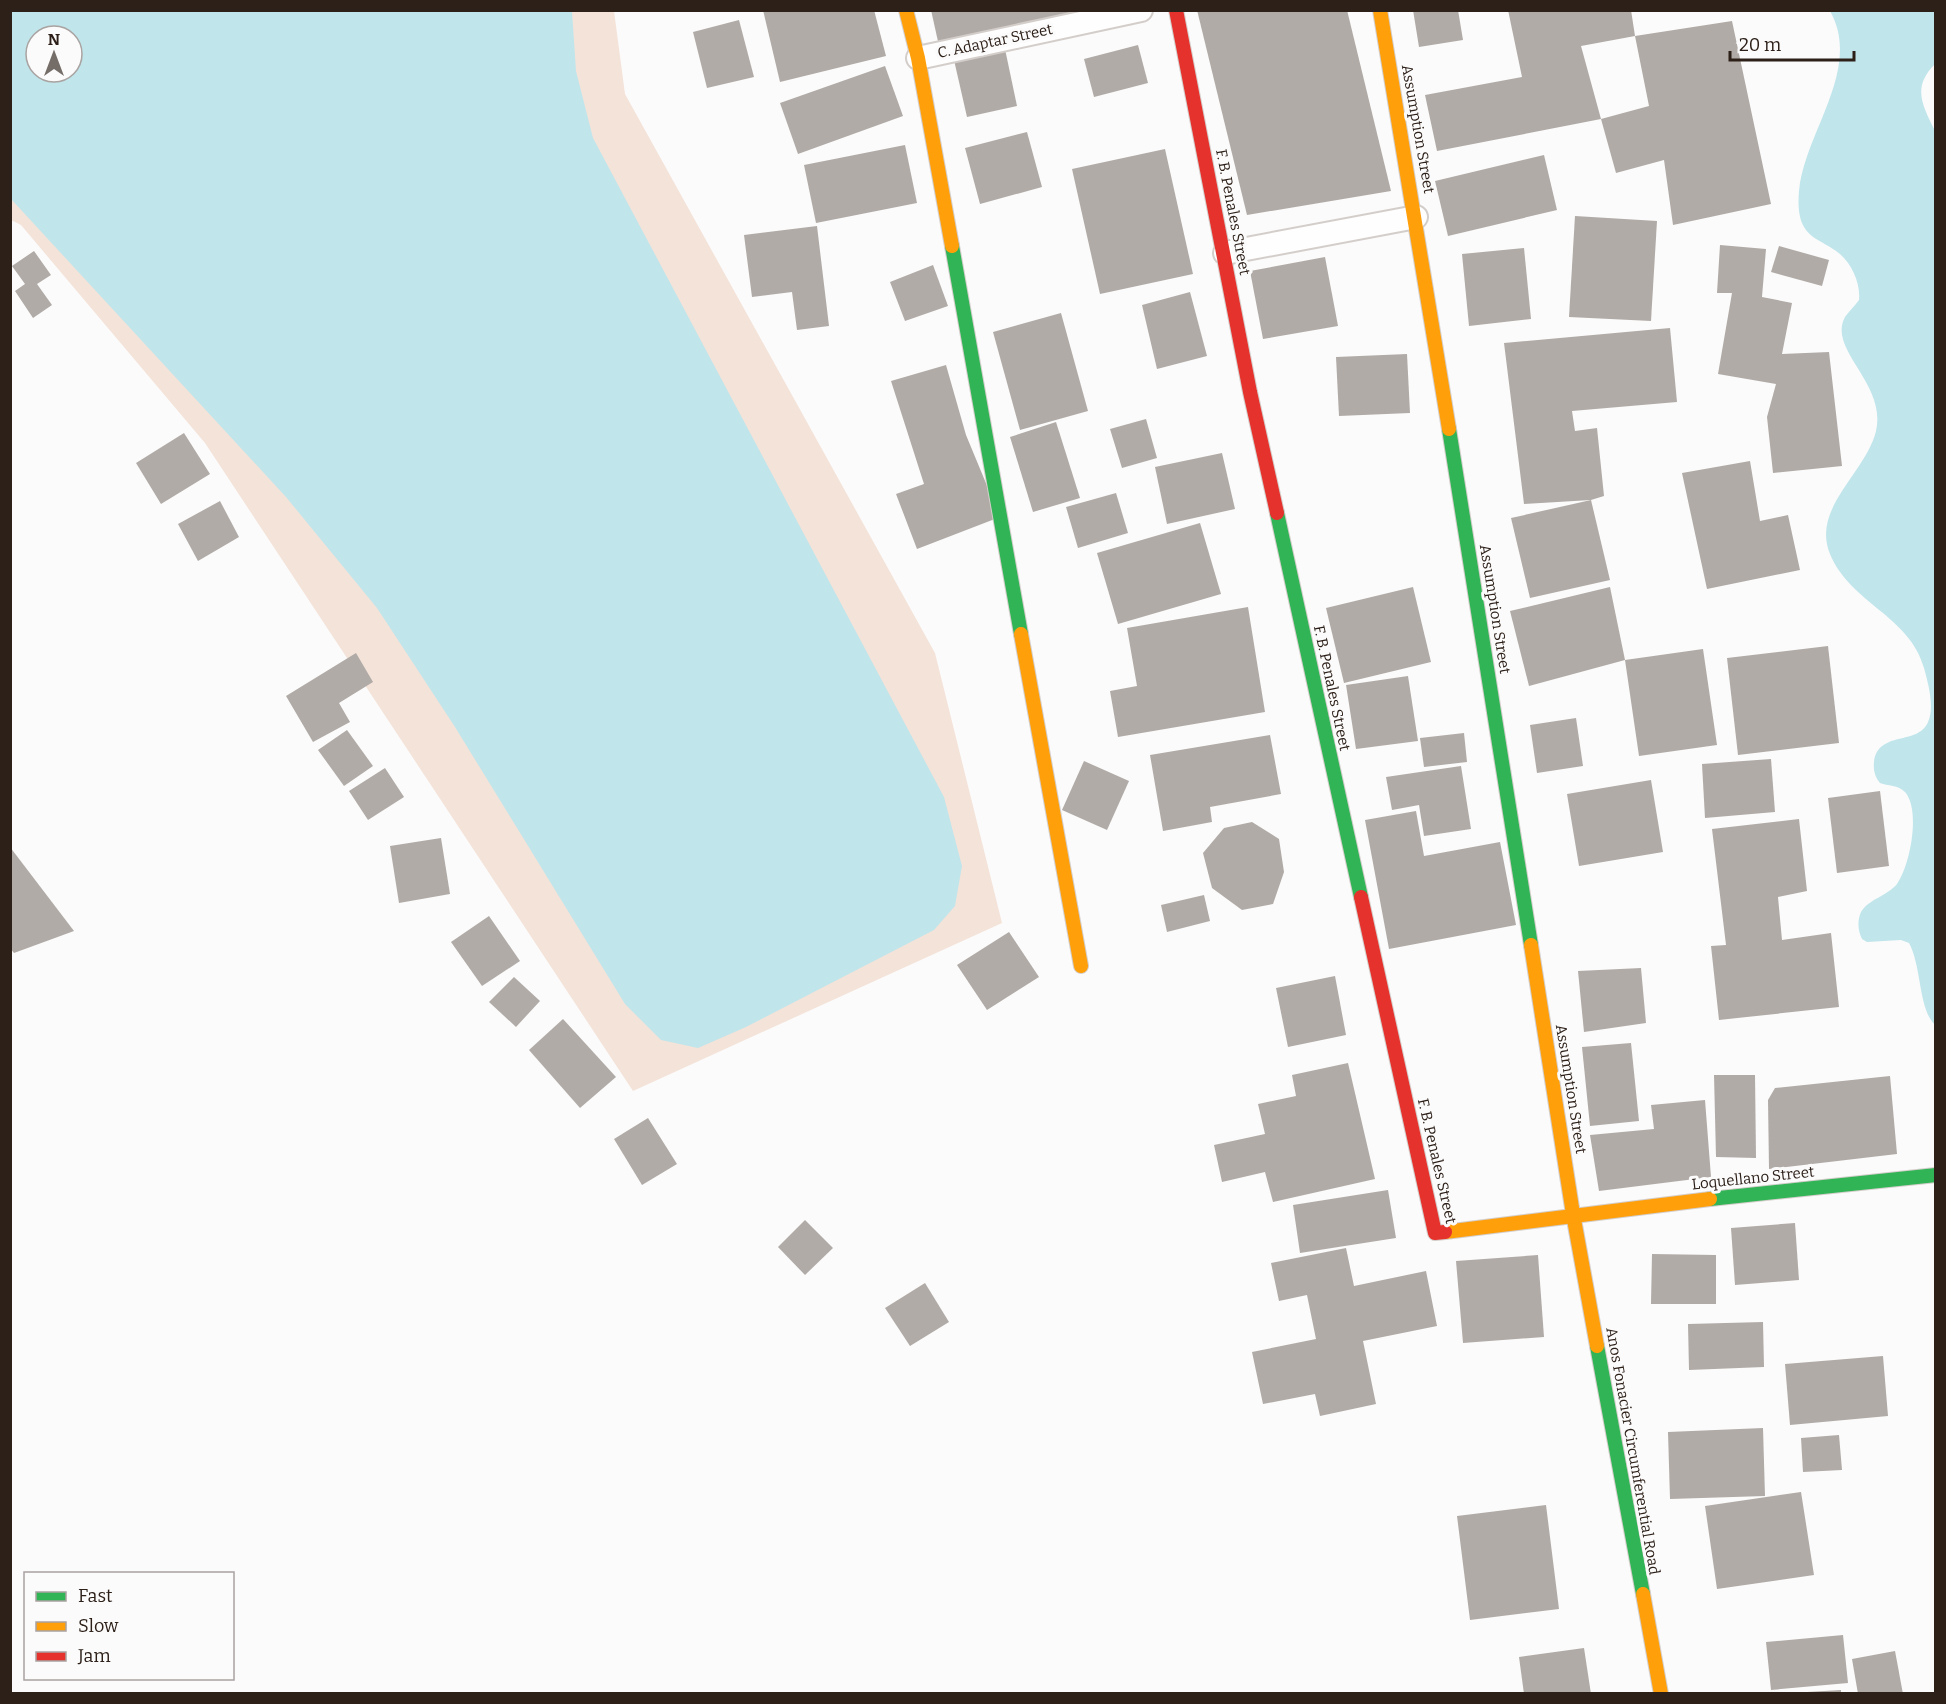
<svg xmlns="http://www.w3.org/2000/svg" width="1946" height="1704" font-family="Bitter,serif">
	<style>
		.green { fill: #f4e3d9; fill-rule: evenodd }
		.water { fill: #c0e5eb; fill-rule: evenodd }
		.building { fill: #b1aba7 }
		.lines { fill: none; stroke-linecap: round; stroke-linejoin: round }
		.lane-casing { stroke: #d4cecb; stroke-width: 26 }
		.fast-casing { stroke: #d4cecb; stroke-width: 16 }
		.slow-casing { stroke: #d4cecb; stroke-width: 16 }
		.jam-casing { stroke: #d4cecb; stroke-width: 16 }
		.lane { stroke: #fefefe; stroke-width: 22 }
		.fast { stroke: #30b455; stroke-width: 14 }
		.slow { stroke: #ff9f0a; stroke-width: 14 }
		.jam { stroke: #e5322d; stroke-width: 14 }
		.labels { text-anchor: middle; dominant-baseline: central; stroke-width: 6; stroke-linejoin: round; paint-order: stroke }
		.street-label { font-size: 15px; fill: #2d2019; stroke: #fbfbfb }
	</style>
	<rect width="100%" height="100%" fill="#fbfbfb"/>
	<!-- green -->
	<path class="green" d="M10 11H614L625 94 935 653 1002 923 633 1091 205 443 21 225 11 220ZM36 36H72V72H36Z"/>
	<!-- water -->
	<g class="water">
		<path d="M10 11H572L576 71 593 138 944 797 962 866 955 906 934 930 746 1027 698 1048 661 1040 625 1004 455 727 377 608 286 497 11 199ZM36 36H72V72H36Z"/>
		<path d="M1830 11H1935V64C1911 88 1923 106 1936 133L1935 1025C1918 1008 1922 967 1909 943L1901 940 1867 942 1862 939C1858 931 1857 921 1861 912 1869 899 1887 896 1897 884 1910 866 1921 810 1905 792 1898 785 1888 786 1880 783 1875 777 1873 770 1874 762 1878 730 1918 746 1928 722 1935 707 1928 683 1924 668 1910 616 1850 603 1830 554 1811 508 1866 473 1876 431 1887 383 1827 350 1845 317 1849 311 1855 306 1859 300 1861 281 1849 258 1833 249 1823 242 1810 238 1804 227 1798 217 1798 202 1799 191 1804 133 1863 69 1830 11Z"/>
	</g>
	<!-- building -->
	<g class="building">
		<path d="M763 10H874L886 56 780 82Z"/>
		<path d="M931 10H1088L939 46Z"/>
		<path d="M1197 10H1347L1391 191 1247 215Z"/>
		<path d="M1413 10H1458L1463 40 1419 47Z"/>
		<path d="M1508 10H1631L1635 36 1581 46 1601 119 1437 151 1425 95 1522 77Z"/>
		<path d="M739 20 754 77 707 88 693 32Z"/>
		<path d="M1732 21 1771 204 1673 225 1664 160 1616 173 1601 119 1649 106 1635 36Z"/>
		<path d="M1138 45 1148 83 1094 97 1084 59Z"/>
		<path d="M1005 49 1017 106 967 117 954 60Z"/>
		<path d="M885 66 903 116 798 154 780 103Z"/>
		<path d="M1027 132 1042 187 980 204 965 148Z"/>
		<path d="M905 145 917 203 816 223 804 165Z"/>
		<path d="M1165 149 1193 274 1100 294 1072 169Z"/>
		<path d="M1544 155 1557 210 1448 236 1435 181Z"/>
		<path d="M1575 216 1657 221 1651 321 1569 317Z"/>
		<path d="M817 226 829 326 797 330 792 292 752 297 744 235Z"/>
		<path d="M1720 245 1766 249 1762 297 1792 303 1782 354 1829 352 1842 466 1773 473 1767 417 1776 384 1718 374 1732 293H1717Z"/>
		<path d="M1779 246 1829 260 1822 286 1771 272Z"/>
		<path d="M1524 248 1531 319 1469 326 1462 254Z"/>
		<path d="M34 251 51 275 37 284 52 305 33 318 15 291 25 284 12 266Z"/>
		<path d="M1325 257 1338 326 1263 339 1250 271Z"/>
		<path d="M933 265 948 306 905 321 890 282Z"/>
		<path d="M1190 292 1207 356 1157 369 1142 305Z"/>
		<path d="M1061 313 1088 411 1020 430 993 332Z"/>
		<path d="M1670 328 1677 402 1572 411 1575 431 1597 428 1604 496 1591 500 1524 504 1504 343Z"/>
		<path d="M1407 354 1410 413 1339 416 1336 357Z"/>
		<path d="M946 365 966 435 1000 517 917 549 896 494 924 484 891 381Z"/>
		<path d="M1146 419 1157 458 1122 468 1110 429Z"/>
		<path d="M1056 422 1080 498 1033 512 1010 437Z"/>
		<path d="M184 433 210 474 161 504 136 463Z"/>
		<path d="M1222 453 1235 509 1167 524 1155 467Z"/>
		<path d="M1750 461 1760 521 1788 515 1800 570 1707 589 1682 473Z"/>
		<path d="M1116 493 1128 533 1078 548 1066 507Z"/>
		<path d="M1591 500 1610 580 1530 598 1511 518Z"/>
		<path d="M220 501 239 537 198 561 178 524Z"/>
		<path d="M1200 523 1221 594 1118 624 1097 553Z"/>
		<path d="M1413 587 1431 662 1344 683 1326 608Z"/>
		<path d="M1610 587 1625 660 1529 686 1510 611Z"/>
		<path d="M1248 607 1265 712 1118 737 1110 691 1137 686 1127 628Z"/>
		<path d="M1828 646 1839 743 1738 755 1727 658Z"/>
		<path d="M1703 649 1717 745 1639 756 1625 660Z"/>
		<path d="M356 653 373 682 339 703 350 722 313 742 286 696Z"/>
		<path d="M1408 676 1418 741 1356 749 1346 685Z"/>
		<path d="M1576 718 1583 766 1537 773 1530 725Z"/>
		<path d="M347 730 373 766 344 786 318 750Z"/>
		<path d="M1464 733 1467 762 1424 767 1420 738Z"/>
		<path d="M1270 735 1281 794 1210 807 1212 822 1163 831 1150 755Z"/>
		<path d="M1771 759 1775 812 1705 818 1702 764Z"/>
		<path d="M1084 761 1129 781 1107 830 1062 810Z"/>
		<path d="M1461 766 1471 829 1424 836 1419 805 1392 810 1386 777Z"/>
		<path d="M385 768 404 797 368 820 349 791Z"/>
		<path d="M1651 780 1663 852 1579 866 1567 794Z"/>
		<path d="M1880 791 1889 866 1837 873 1828 798Z"/>
		<path d="M1416 811 1424 856 1500 842 1516 925 1389 949 1365 820Z"/>
		<path d="M1799 819 1807 891 1778 897 1782 940 1831 933 1839 1007 1719 1020 1711 946 1726 945 1712 829Z"/>
		<path d="M1252 822 1279 839 1284 872 1273 904 1242 910 1212 888 1203 853 1224 828Z"/>
		<path d="M441 838 450 894 399 903 390 846Z"/>
		<path d="M10 847 74 931 14 953 10 948Z"/>
		<path d="M1204 895 1210 921 1167 932 1161 905Z"/>
		<path d="M489 916 520 961 482 986 451 942Z"/>
		<path d="M1009 932 1039 977 987 1010 957 965Z"/>
		<path d="M1641 968 1646 1023 1584 1032 1578 971Z"/>
		<path d="M1335 976 1346 1035 1288 1047 1276 988Z"/>
		<path d="M514 977 540 1001 516 1027 489 1002Z"/>
		<path d="M563 1019 616 1077 580 1108 529 1050Z"/>
		<path d="M1631 1043 1639 1121 1590 1126 1582 1047Z"/>
		<path d="M1348 1063 1375 1179 1273 1202 1265 1172 1222 1182 1214 1145 1265 1134 1258 1104 1296 1096 1292 1075Z"/>
		<path d="M1714 1075H1755L1756 1158 1716 1157Z"/>
		<path d="M1890 1076 1897 1154 1769 1169 1768 1100 1775 1088Z"/>
		<path d="M1705 1100 1711 1177 1599 1191 1590 1135 1654 1129 1651 1105Z"/>
		<path d="M648 1118 677 1164 642 1185 614 1139Z"/>
		<path d="M1388 1190 1396 1238 1300 1253 1293 1205Z"/>
		<path d="M805 1220 833 1248 805 1275 778 1247Z"/>
		<path d="M1795 1223 1799 1280 1735 1285 1731 1228Z"/>
		<path d="M1346 1248 1354 1286 1426 1271 1437 1326 1363 1341 1376 1404 1320 1416 1315 1394 1263 1404 1252 1352 1316 1339 1307 1295 1279 1301 1271 1263Z"/>
		<path d="M1652 1254 1716 1255V1304H1651Z"/>
		<path d="M1538 1255 1544 1337 1463 1343 1456 1261Z"/>
		<path d="M925 1283 949 1322 910 1346 885 1308Z"/>
		<path d="M1763 1322 1764 1367 1689 1370 1688 1324Z"/>
		<path d="M1883 1356 1888 1416 1790 1425 1785 1364Z"/>
		<path d="M1763 1428 1765 1496 1670 1499 1668 1432Z"/>
		<path d="M1839 1435 1842 1470 1803 1472 1801 1438Z"/>
		<path d="M1801 1492 1814 1575 1717 1589 1705 1506Z"/>
		<path d="M1546 1505 1559 1609 1470 1620 1457 1516Z"/>
		<path d="M1843 1635 1848 1683 1771 1690 1766 1642Z"/>
		<path d="M1584 1648 1591 1694H1524L1519 1657Z"/>
		<path d="M1895 1651 1903 1694H1858L1852 1659Z"/>
		<path d="M1841 1690V1694H1807V1692Z"/>
	</g>
	<g class="lines">
		<defs>
			<g id="lane">
				<path d="M918 58 1141 10"/>
				<path d="M1225 253 1416 217"/>
			</g>
			<g id="fast">
				<path d="M952 246 1021 634"/>
				<path d="M1449 429 1531 945"/>
				<path d="M1277 513 1361 897"/>
				<path d="M1710 1199 1936 1175"/>
				<path d="M1597 1346 1643 1594"/>
			</g>
			<g id="slow">
				<path d="M906 10 918 58 952 246"/>
				<path d="M1380 10 1449 429"/>
				<path d="M1021 634 1081 966"/>
				<path d="M1531 945 1573 1214 1597 1346"/>
				<path d="M1445 1232 1710 1199"/>
				<path d="M1643 1594 1661 1694"/>
			</g>
			<g id="jam">
				<path d="M1176 10 1250 392 1277 513"/>
				<path d="M1361 897 1435 1233 1445 1232"/>
			</g>
		</defs>
		<!-- lane casing -->
		<use href="#lane" class="lane-casing"/>
		<!-- fast casing -->
		<use href="#fast" class="fast-casing"/>
		<!-- slow casing -->
		<use href="#slow" class="slow-casing"/>
		<!-- jam casing -->
		<use href="#jam" class="jam-casing"/>
		<!-- lane -->
		<use href="#lane" class="lane"/>
		<!-- fast -->
		<use href="#fast" class="fast"/>
		<!-- slow -->
		<use href="#slow" class="slow"/>
		<!-- jam -->
		<use href="#jam" class="jam"/>
	</g>
	<g class="labels">
		<!-- street labels -->
		<g class="street-label">
			<text transform="translate(995 41) rotate(-12)">C. Adaptar Street</text>
			<text transform="translate(1418 129) rotate(80)">Assumption Street</text>
			<text transform="translate(1233 212) rotate(79)">F. B. Penales Street</text>
			<text transform="translate(1495 609) rotate(81)">Assumption Street</text>
			<text transform="translate(1332 688) rotate(78)">F. B. Penales Street</text>
			<text transform="translate(1571 1089) rotate(81)">Assumption Street</text>
			<text transform="translate(1437 1161) rotate(77)">F. B. Penales Street</text>
			<text transform="translate(1753 1178) rotate(-6)">Loquellano Street</text>
			<text transform="translate(1633 1451) rotate(80)">Anos Fonacier Circumferential Road</text>
		</g>
	</g>
	<!-- border -->
	<rect width="1946" height="1704" fill="none" stroke="#2d2019" stroke-width="24"/>
	<!-- legend -->
	<rect x="24" y="1572" width="210" height="108" fill="#fbfbfb" stroke="#a9a3a1" stroke-width="1.5"/>
	<rect x="36" y="1592" width="30" height="9" fill="#30b455" stroke="#a9a3a1" stroke-width="1.5"/>
	<text x="78" y="1602" font-size="18" fill="#2d2019">Fast</text>
	<rect x="36" y="1622" width="30" height="9" fill="#ff9f0a" stroke="#a9a3a1" stroke-width="1.5"/>
	<text x="78" y="1632" font-size="18" fill="#2d2019">Slow</text>
	<rect x="36" y="1652" width="30" height="9" fill="#e5322d" stroke="#a9a3a1" stroke-width="1.5"/>
	<text x="78" y="1662" font-size="18" fill="#2d2019">Jam</text>
	<!-- north arrow -->
	<g transform="translate(54 54)"><circle r="28" fill="#fbfbfb" stroke="#a9a3a1" stroke-width="1.5"/>
	<path d="M0-4.5L10 22L0 15L-10 22Z" fill="#756d68"/>
	<text y="-9" font-size="16" font-weight="bold" text-anchor="middle" fill="#2d2019">N</text>
	</g>
	<!-- scale -->
	<path d="M1730 51v9h124v-9" fill="none" stroke="#2d2019" stroke-width="3"/>
	<text x="1739" y="51" font-size="18" fill="#2d2019" stroke="#fbfbfb" stroke-width="4.5" paint-order="stroke">20 m</text>
</svg>
